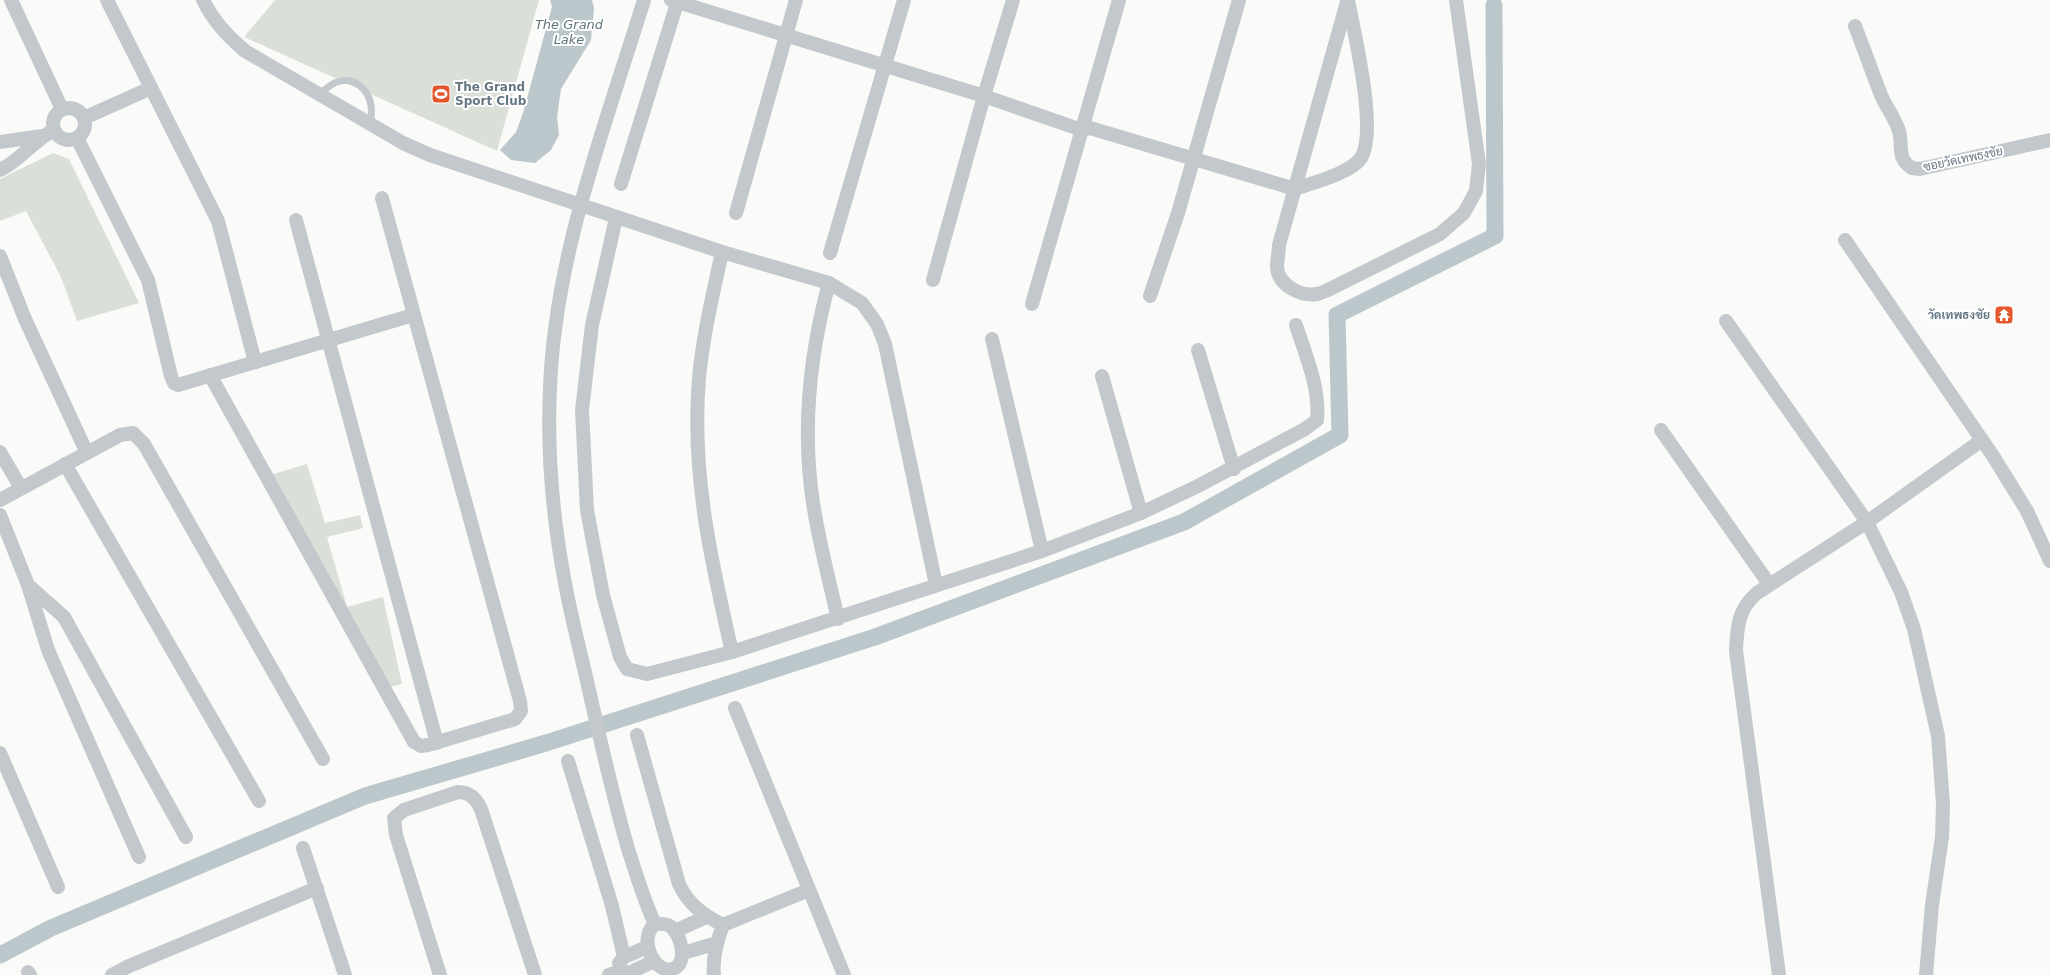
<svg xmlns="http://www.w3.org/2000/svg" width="2050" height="975" font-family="'DejaVu Sans',Sarabun,sans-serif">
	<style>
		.green { fill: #dadfd7 }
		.water { fill: #bbc7cb }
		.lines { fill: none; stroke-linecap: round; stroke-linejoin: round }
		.canal { stroke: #bbc7cb; stroke-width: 17 }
		.service { stroke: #c3c8cc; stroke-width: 7 }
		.minor { stroke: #c3c8cc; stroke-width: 14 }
		.labels { text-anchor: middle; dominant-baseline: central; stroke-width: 4; stroke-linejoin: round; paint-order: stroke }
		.poi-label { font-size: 12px; font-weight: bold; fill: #657683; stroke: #fff; text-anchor: start }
		.street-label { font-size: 12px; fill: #657683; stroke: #fff }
		.water-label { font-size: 13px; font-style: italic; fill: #60757c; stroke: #fff }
	</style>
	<rect width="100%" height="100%" fill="#fafaf8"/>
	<!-- green -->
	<g class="green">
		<path d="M275 0H539L497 151 244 37Z"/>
		<path d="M53 153 69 159 139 303 77 321 61 277 26 211 0 221V179Z"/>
		<path d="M307 464 325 523 360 515 363 528 327 537 347 607 383 597 402 684 390 687 273 474Z"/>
	</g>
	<!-- water -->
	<path class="water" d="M550 0H592L594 8 591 40 561 89 557 117 559 135 551 150 535 163 511 160 500 150 516 132 523 113 552 7Z"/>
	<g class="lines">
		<!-- canal -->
		<path class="canal" d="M0 955 51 928 365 796 546 743 875 637 1184 522 1340 435 1337 315 1495 236 1494 5"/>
		<!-- service -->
		<path class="service" d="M319 94C325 90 331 84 337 82 354 76 368 89 371 105 372 111 371 118 371 124"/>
		<!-- minor -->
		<g class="minor">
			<path d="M11 0 62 109"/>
			<path d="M107 0 218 221 255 362"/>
			<path d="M203 0C213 21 227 36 245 51L403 143 430 155 722 252 829 283 862 303 877 324 885 344 936 585"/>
			<path d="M644 0C605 127 555 254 550 388 547 453 553 520 565 583 572 622 583 661 591 699 603 751 614 802 629 852 637 876 644 901 655 924"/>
			<path d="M671 0 984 96 1082 130 1090 128 1295 189C1312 183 1351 173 1361 158 1378 131 1354 32 1348 0"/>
			<path d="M1347 2 1279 245C1279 252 1277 260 1277 267 1278 285 1301 297 1317 294 1322 293 1328 290 1332 288L1440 234 1464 213 1476 191 1479 164 1456 0"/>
			<path d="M1855 26C1864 49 1872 72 1881 95 1886 107 1895 118 1899 131 1903 146 1896 158 1912 168L1920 169 2050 140"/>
			<circle cx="69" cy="124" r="16"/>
			<path d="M84 118 151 88"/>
			<path d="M77 138 148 280 171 376 174 383 178 385 413 315"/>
			<path d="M0 142 42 136"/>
			<path d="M0 170C21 160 34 140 54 130"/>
			<path d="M621 184 678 0"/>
			<path d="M736 213 796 0"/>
			<path d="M616 218 592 325 582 410 587 510 603 595 620 657 627 669 647 674 732 652 1042 551 1141 513 1198 486 1305 429 1317 420C1320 387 1306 357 1296 325"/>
			<path d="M296 220 437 743"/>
			<path d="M1845 240 1993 456 2027 511 2050 561"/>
			<path d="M722 252C713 294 703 335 699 378 691 472 711 561 732 652"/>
			<path d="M830 253 904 0"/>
			<path d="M0 256 25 319 87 453"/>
			<path d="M933 280 984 96 1013 0"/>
			<path d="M829 283C810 353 802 430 813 503 819 542 829 580 838 619"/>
			<path d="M1150 296 1178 213 1239 0"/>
			<path d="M1032 304 1119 0"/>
			<path d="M1726 321 1867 522 1901 592 1914 629 1938 736 1943 804 1942 837 1932 905 1926 975"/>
			<path d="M992 339 1042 551"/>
			<path d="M1198 350 1234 469"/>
			<path d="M210 375 414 742 421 746 428 745 515 719 521 711 520 701 382 198"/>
			<path d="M1102 376 1141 513"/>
			<path d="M1661 430 1769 584"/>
			<path d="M0 452 21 488"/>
			<path d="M65 464 259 801"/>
			<path d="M0 500 120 435 133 433 144 444 323 759"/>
			<path d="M0 515 28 585 48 650 139 857"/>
			<path d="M28 585 64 617 186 837"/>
			<path d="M735 708 844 975"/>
			<path d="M637 735 679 884C688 904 703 915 723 925L809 890"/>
			<path d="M0 753 58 887"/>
			<path d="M568 761 612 906 624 957"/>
			<path d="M303 848 345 975"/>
			<path d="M655 924C660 924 666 923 670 926 681 934 689 963 673 969 655 975 637 939 655 924Z"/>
			<path d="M675 931 706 917"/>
			<path d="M683 953 717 943"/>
			<path d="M619 963 624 957 647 947"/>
			<path d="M28 972 30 975"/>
			<path d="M112 975 129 966 317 888"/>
			<path d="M440 975 396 835 394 818 404 810 458 792C470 792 476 799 481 809L535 975"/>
			<path d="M609 975 615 973 631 972 654 961"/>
			<path d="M714 975C712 958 717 941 723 925"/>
			<path d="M1779 975 1736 651C1737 627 1738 609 1757 593L1867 522 1982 440"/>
		</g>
	</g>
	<!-- icons -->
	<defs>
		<symbol id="stadium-square" viewBox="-11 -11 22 22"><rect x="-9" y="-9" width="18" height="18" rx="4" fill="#e4572e" stroke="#fff"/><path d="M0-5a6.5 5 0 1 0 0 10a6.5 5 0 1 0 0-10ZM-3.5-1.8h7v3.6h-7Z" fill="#fff"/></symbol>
		<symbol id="temple-square" viewBox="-11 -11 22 22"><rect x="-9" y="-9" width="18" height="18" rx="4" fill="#e4572e" stroke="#fff"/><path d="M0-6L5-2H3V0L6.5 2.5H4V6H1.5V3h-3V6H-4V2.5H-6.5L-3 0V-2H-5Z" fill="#fff"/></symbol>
	</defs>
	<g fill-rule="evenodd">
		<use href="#stadium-square" x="430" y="83" width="22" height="22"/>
		<use href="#temple-square" x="1993" y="304" width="22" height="22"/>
	</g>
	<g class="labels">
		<!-- poi labels -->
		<g class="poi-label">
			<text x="455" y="87">The Grand<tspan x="455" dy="14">Sport Club</tspan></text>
			<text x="1990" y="315" text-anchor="end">วัดเทพธงชัย</text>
		</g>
		<!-- street labels -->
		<g class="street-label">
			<text transform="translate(1963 159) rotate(-12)">ซอยวัดเทพธงชัย</text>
		</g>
		<!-- water labels -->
		<g class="water-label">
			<text x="569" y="24">The Grand<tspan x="569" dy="15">Lake</tspan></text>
		</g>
	</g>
</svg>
